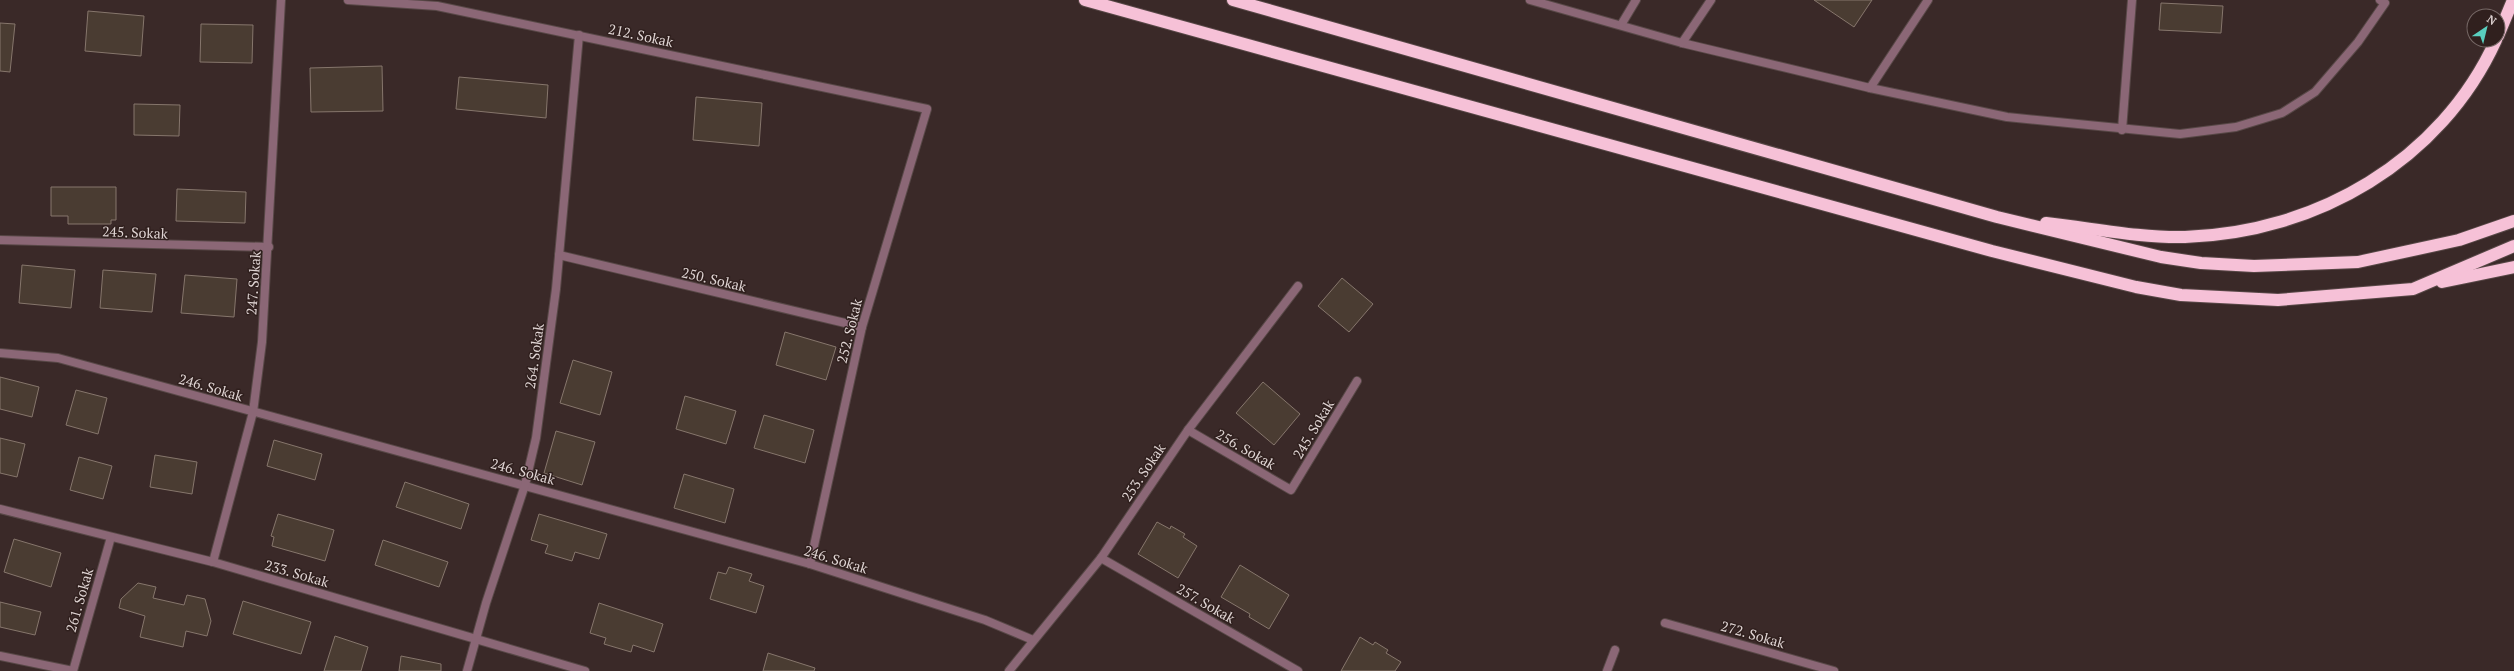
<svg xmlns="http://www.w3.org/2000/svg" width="2514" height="671" font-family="'PT Serif',serif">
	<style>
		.building { fill: #4a3c32; stroke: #86766c }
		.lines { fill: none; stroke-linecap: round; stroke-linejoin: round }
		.minor-casing { stroke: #584847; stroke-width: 10 }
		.motorway-casing { stroke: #584847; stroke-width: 14 }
		.minor { stroke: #8b6776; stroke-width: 8 }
		.motorway { stroke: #f6c1d7; stroke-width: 12 }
		.labels { text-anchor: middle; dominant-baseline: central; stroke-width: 3; stroke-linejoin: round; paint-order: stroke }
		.street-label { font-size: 14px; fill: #dfd4d3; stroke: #30201e }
	</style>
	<rect width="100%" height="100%" fill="#3a2928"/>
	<!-- building -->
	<g class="building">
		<path d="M1814 0H1872L1854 27Z"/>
		<path d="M2161 3 2223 6 2221 33 2159 30Z"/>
		<path d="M88 11 144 16 141 56 85 51Z"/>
		<path d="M0 23 15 24 10 72 0 71Z"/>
		<path d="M201 24 253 25 252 63 200 62Z"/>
		<path d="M382 66 383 111 311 112 310 68Z"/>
		<path d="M459 77 548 85 546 118 456 109Z"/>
		<path d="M696 97 762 103 759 146 693 140Z"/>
		<path d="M134 104 180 105 179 136 134 135Z"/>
		<path d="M51 187H116V220H111V224H68V216H51Z"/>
		<path d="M177 189 246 192 245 223 176 221Z"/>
		<path d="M22 265 75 270 71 308 19 303Z"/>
		<path d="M103 270 156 274 152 312 100 308Z"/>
		<path d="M185 275 237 279 234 317 181 313Z"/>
		<path d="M1342 278 1373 304 1349 332 1318 306Z"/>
		<path d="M785 332 836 347 826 380 776 365Z"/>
		<path d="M573 360 612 372 600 415 560 403Z"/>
		<path d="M0 377 39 387 32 417 0 409Z"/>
		<path d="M1263 382 1300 414 1274 445 1236 413Z"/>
		<path d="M76 390 107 398 98 434 66 425Z"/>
		<path d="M685 396 736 411 726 444 676 429Z"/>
		<path d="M764 415 814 430 805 463 754 448Z"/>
		<path d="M556 431 595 442 582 485 544 473Z"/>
		<path d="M0 438 25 444 17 477 0 473Z"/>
		<path d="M274 440 322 454 315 480 267 466Z"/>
		<path d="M155 455 197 462 192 494 150 487Z"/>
		<path d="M79 457 112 466 103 499 70 490Z"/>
		<path d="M684 474 734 489 725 523 674 508Z"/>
		<path d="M405 482 469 504 461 529 396 507Z"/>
		<path d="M278 514 334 530 325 561 272 546 274 537 271 536Z"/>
		<path d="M539 514 607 534 599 559 575 552 572 561 545 553 548 545 531 540Z"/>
		<path d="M1157 522 1170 529 1171 526 1185 534 1183 537 1197 546 1178 578 1138 554Z"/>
		<path d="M14 539 61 553 51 587 4 572Z"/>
		<path d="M383 540 448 562 439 587 375 565Z"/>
		<path d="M1240 565 1289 595 1269 629 1249 617 1250 614 1221 597Z"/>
		<path d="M729 567 752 574 749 581 764 586 756 613 710 599 718 572 726 574Z"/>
		<path d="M138 583 156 587 153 598 184 605 187 595 205 599 211 621 207 636 186 631 183 647 140 637 145 616 119 608 121 599Z"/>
		<path d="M243 601 311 622 301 654 233 634Z"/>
		<path d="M0 602 41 612 35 635 0 627Z"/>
		<path d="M599 603 663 624 654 652 633 645 631 652 604 644 606 638 590 633Z"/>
		<path d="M335 636 368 647 361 671H324Z"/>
		<path d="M1360 637 1373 645 1375 642 1388 650 1386 653 1401 662 1395 671H1341Z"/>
		<path d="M768 653 815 668 814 671H763Z"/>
		<path d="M401 656 441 664V671H399Z"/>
	</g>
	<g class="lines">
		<defs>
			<g id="minor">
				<path d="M348 0 437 6 927 109 862 327 810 564"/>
				<path d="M1530 0 1682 43 1870 88 2007 117 2180 134 2236 127 2282 113 2315 92 2358 42 2385 3 2380 0"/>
				<path d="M1621 25 1636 0"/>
				<path d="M1682 43 1711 0"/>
				<path d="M1870 88 1928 0"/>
				<path d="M2122 130 2132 0"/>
				<path d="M0 240 269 247"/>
				<path d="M559 255 862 327"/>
				<path d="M0 353 58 358 810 564 985 620 1033 640"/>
				<path d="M1188 430 1291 490 1357 381"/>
				<path d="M0 509 213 562 585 671"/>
				<path d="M1101 558 1298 671"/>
				<path d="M213 562 253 412 262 342 281 0"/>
				<path d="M1665 623 1834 671"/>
				<path d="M0 656 73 671"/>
				<path d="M73 671 111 537"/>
				<path d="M467 671 486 603 525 485 536 438 556 289 579 35"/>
				<path d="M1009 671 1101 558 1188 430 1298 286"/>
				<path d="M1607 671 1615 650"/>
			</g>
			<g id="motorway">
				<path d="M1085 0 1992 251 2136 287 2181 295 2278 300 2413 289 2514 246"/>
				<path d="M1233 0 1997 217 2161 257 2201 263 2254 266 2358 262 2459 240 2514 221"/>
				<path d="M2498 36 2513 0"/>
				<path d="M2046 223C2092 228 2139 238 2185 237 2316 233 2441 161 2496 40"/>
				<path d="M2442 282 2514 267"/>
			</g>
		</defs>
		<!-- minor casing -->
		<use href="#minor" class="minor-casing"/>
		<!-- motorway casing -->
		<use href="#motorway" class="motorway-casing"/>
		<!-- minor -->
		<use href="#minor" class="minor"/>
		<!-- motorway -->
		<use href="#motorway" class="motorway"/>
	</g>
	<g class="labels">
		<!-- street labels -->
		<g class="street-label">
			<text transform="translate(641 35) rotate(12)">212. Sokak</text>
			<text transform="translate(135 232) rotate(2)">245. Sokak</text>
			<text transform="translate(714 279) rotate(13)">250. Sokak</text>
			<text transform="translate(253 283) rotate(-86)">247. Sokak</text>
			<text transform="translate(849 331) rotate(-76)">252. Sokak</text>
			<text transform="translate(534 356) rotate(-82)">264. Sokak</text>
			<text transform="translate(211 387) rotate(16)">246. Sokak</text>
			<text transform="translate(1313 429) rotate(-59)">245. Sokak</text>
			<text transform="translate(1246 449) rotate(30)">256. Sokak</text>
			<text transform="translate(523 471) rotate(15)">246. Sokak</text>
			<text transform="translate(1143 472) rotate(-56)">253. Sokak</text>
			<text transform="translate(836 559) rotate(17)">246. Sokak</text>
			<text transform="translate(297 573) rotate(16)">233. Sokak</text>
			<text transform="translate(79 600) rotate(-74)">261. Sokak</text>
			<text transform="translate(1206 603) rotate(30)">257. Sokak</text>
			<text transform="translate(1753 634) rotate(16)">272. Sokak</text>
		</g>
	</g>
	<!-- north arrow -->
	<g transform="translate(2486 28) rotate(35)"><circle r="19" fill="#30201e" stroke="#766866"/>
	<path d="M0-3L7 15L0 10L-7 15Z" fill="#59cebe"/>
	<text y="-6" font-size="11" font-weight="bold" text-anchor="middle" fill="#dfd4d3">N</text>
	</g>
</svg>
